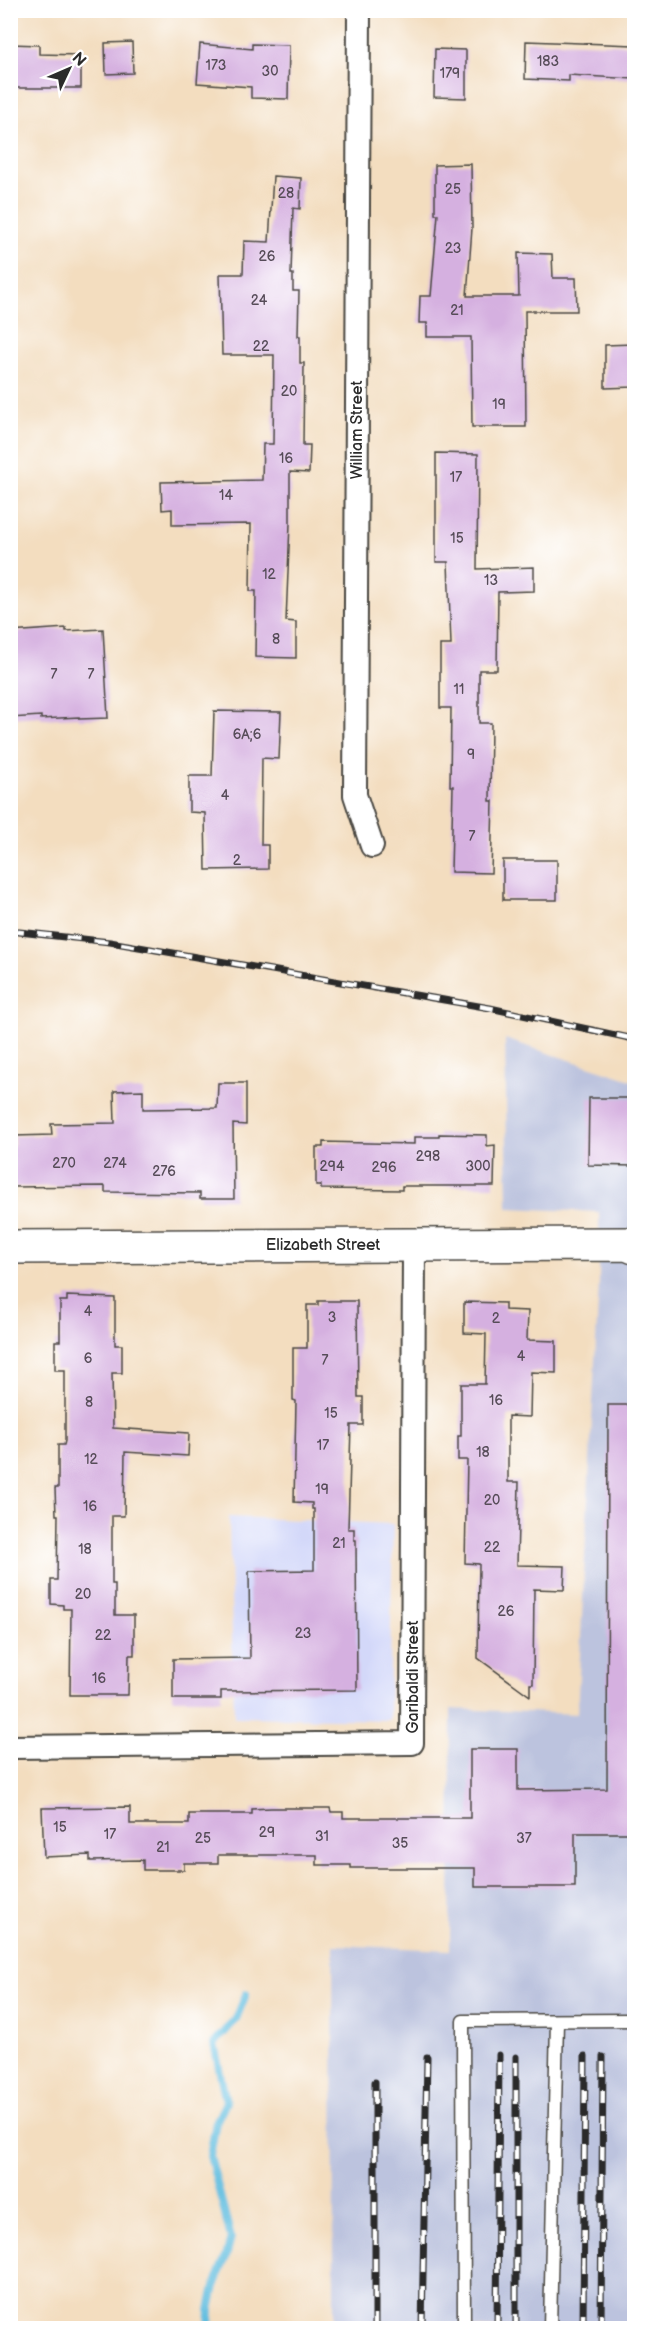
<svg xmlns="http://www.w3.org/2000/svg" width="645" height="2339" font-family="'Balsamiq Sans',sans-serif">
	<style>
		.built { fill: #d3d8f9 }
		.industrial { fill: #bcc3de }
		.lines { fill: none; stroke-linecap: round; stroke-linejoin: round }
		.stream { stroke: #61bddf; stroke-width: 8 }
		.building { fill: #d5b0e0 }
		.lane-casing { stroke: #494641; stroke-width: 15 }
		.street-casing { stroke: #494641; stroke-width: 26 }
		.secondary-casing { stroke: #494641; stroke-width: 36 }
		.lane { stroke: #fff; stroke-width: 12 }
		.street { stroke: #fff; stroke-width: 22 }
		.secondary { stroke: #fff; stroke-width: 33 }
		.rail-casing { stroke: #2b2b2b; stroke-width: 7 }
		.rail { stroke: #fff; stroke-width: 4.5; stroke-dasharray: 14; stroke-linecap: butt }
		.labels { text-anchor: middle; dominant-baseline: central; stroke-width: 4.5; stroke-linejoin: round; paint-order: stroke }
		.number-label { font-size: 14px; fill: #564c58 }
		.street-label { font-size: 16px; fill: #2b2b2b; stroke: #fff }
	</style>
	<rect width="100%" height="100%" fill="#fff"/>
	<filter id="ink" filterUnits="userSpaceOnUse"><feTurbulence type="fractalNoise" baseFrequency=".0167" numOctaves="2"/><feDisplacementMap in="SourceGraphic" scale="12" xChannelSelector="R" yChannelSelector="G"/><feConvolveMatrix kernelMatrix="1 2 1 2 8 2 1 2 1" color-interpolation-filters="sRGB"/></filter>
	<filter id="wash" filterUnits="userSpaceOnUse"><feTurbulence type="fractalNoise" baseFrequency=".008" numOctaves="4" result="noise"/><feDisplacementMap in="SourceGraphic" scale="24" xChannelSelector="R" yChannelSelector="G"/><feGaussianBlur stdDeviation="1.35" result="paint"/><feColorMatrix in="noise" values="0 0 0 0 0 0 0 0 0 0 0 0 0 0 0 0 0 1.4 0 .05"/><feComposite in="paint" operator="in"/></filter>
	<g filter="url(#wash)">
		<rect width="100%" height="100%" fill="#f3ddbf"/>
		<!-- built -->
		<path class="built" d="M229 1517 393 1524 389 1720 234 1717Z"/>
		<!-- industrial -->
		<path class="industrial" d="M505 1039 634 1081V2328H334L333 1945 450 1950 451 1709 577 1714 599 1282V1212L508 1208Z"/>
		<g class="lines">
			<!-- stream -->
			<path class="stream" d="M209 2328 210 2310 216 2281 226 2257 231 2238 210 2156 216 2122 226 2102 214 2044 236 2019 246 1994"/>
		</g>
		<g id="blocks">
			<!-- building -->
			<g class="building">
				<path d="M526 41 634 45V79L569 75V81L525 79Z"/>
				<path d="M132 42 133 73 106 74 105 43Z"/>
				<path d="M10 44 39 45V54L81 55V88H10Z"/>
				<path d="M200 44 252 49V44L289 45 288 99 251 98V87L197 83Z"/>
				<path d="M435 49 466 50V98L434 97Z"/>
				<path d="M471 164 472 228 467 296H519L518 253 552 254 553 278H576L577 311H525L526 427H472L471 337H427V323H419L420 296H431L438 214H435V165Z"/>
				<path d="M273 176 301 178 300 209 293 208 291 274H293V291H299L298 336H300V363H304L303 445H310L309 473 290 472V523L286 621 296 622V658L255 657 256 591H250L251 524 172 525V509L162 510 161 482 262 480 263 444H273L274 355H222L220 274H243L244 241 269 242Z"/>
				<path d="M634 344V387L605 388V345Z"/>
				<path d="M436 453 478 454 477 569 534 567V591L498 592 497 670H479V723H491L490 801H493L491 873 451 872 453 786H450L451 708H440V645H451L448 562H436Z"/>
				<path d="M66 628V631L103 629 108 718 79 719V717L41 719V716L10 718V632Z"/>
				<path d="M214 711 281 712 279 759 262 758 261 845H268V869L206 870 205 813 189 812V776H212Z"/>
				<rect x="503" y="860" width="54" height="40"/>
				<path d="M218 1083H246V1125L233 1124 234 1199H200V1193L105 1192V1186L10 1187V1147L14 1146V1136L52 1135 51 1124 115 1123 114 1091 143 1090V1109L217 1108Z"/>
				<path d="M589 1098H634V1166L588 1165Z"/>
				<path d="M439 1134 487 1135V1146L495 1145 494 1186H402V1190L321 1189V1185H316V1147H323V1142L414 1144V1137H439Z"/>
				<path d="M67 1296 115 1298V1345H122V1373H112L113 1428 189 1433 188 1456 125 1452 124 1516H112V1584H115V1615H134V1655H129L128 1695H70L71 1609H63V1605L51 1604V1580H57L58 1515H56L55 1488H58V1445H64L65 1441V1370H55V1341H60V1301H67Z"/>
				<path d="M318 1301H357L358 1397H363V1425H351L348 1529H354V1540H356L357 1690 221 1691V1699H173V1659L250 1658 249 1571 314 1570V1509H312V1503L294 1502 296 1401 293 1400V1348H307V1305H318Z"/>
				<path d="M464 1302 505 1303V1310L528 1311 527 1340 556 1341V1373L531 1372 530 1417 508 1416V1482H519L517 1565 565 1566 564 1590 534 1589 533 1684H530V1696L478 1658 479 1564 465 1563 467 1460H458V1436H461V1384H485L486 1334 464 1333Z"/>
				<path d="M608 1405H634V1833H575V1887H475V1868H351V1865H317V1855H218V1863H184V1870H143V1860L90 1861V1855L44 1857 42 1808 130 1807V1824H189V1814H252V1809L271 1808H330L331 1812H343V1818H470V1749H518V1790L607 1789Z"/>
			</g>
		</g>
	</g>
	<g filter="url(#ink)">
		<use href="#blocks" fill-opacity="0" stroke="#494641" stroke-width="1.5"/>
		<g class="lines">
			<defs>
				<g id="lane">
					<path d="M464 2328 463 2021 634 2020"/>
					<path d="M550 2328 557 2021"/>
				</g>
				<g id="street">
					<path d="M359 10 355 795 372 846"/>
					<path d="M10 1747 412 1743 414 1244"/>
				</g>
				<path id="secondary" d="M10 1247 627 1244 634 1247"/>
			</defs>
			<!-- lane casing -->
			<use href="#lane" class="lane-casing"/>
			<!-- street casing -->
			<use href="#street" class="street-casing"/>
			<!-- secondary casing -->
			<use href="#secondary" class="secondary-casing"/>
			<!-- lane -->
			<use href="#lane" class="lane"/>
			<!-- street -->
			<use href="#street" class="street"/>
			<!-- secondary -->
			<use href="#secondary" class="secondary"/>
			<defs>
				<g id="rail">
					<path d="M10 931 110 942 490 1008 634 1039"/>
					<path d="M375 2328V2082"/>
					<path d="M422 2328 427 2057"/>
					<path d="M497 2328 499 2055"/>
					<path d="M516 2328V2057"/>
					<path d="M583 2328 585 2056"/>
					<path d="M601 2328 603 2057"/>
				</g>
			</defs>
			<!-- rail casing -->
			<use href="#rail" class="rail-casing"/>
			<!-- rail -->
			<use href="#rail" class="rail"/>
		</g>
	</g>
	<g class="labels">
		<!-- number labels -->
		<g class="number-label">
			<text x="548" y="61">183</text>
			<text x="216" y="65">173</text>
			<text x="270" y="71">30</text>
			<text x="450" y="73">179</text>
			<text x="453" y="189">25</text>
			<text x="286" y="193">28</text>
			<text x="453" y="248">23</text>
			<text x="267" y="256">26</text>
			<text x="259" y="300">24</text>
			<text x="457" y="310">21</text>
			<text x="261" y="346">22</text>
			<text x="289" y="391">20</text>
			<text x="499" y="404">19</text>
			<text x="286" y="458">16</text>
			<text x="456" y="477">17</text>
			<text x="226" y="495">14</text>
			<text x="457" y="538">15</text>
			<text x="269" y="574">12</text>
			<text x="491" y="580">13</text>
			<text x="276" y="639">8</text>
			<text x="54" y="674">7</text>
			<text x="91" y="674">7</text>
			<text x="459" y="689">11</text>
			<text x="247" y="734">6A;6</text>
			<text x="471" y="754">9</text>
			<text x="225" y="795">4</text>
			<text x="472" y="836">7</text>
			<text x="237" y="860">2</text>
			<text x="428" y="1156">298</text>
			<text x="64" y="1163">270</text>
			<text x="115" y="1163">274</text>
			<text x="332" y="1166">294</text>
			<text x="478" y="1166">300</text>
			<text x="384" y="1167">296</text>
			<text x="164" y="1171">276</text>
			<text x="88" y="1311">4</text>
			<text x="332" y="1317">3</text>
			<text x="496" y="1318">2</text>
			<text x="521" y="1356">4</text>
			<text x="88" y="1358">6</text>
			<text x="325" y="1360">7</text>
			<text x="496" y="1400">16</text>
			<text x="89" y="1402">8</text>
			<text x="331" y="1413">15</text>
			<text x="323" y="1445">17</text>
			<text x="483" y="1452">18</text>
			<text x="91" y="1459">12</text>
			<text x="322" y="1489">19</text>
			<text x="492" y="1500">20</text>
			<text x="90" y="1506">16</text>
			<text x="339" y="1543">21</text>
			<text x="492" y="1547">22</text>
			<text x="85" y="1549">18</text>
			<text x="83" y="1594">20</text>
			<text x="506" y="1611">26</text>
			<text x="303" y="1633">23</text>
			<text x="103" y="1635">22</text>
			<text x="99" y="1678">16</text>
			<text x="60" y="1827">15</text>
			<text x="267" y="1832">29</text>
			<text x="110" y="1834">17</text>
			<text x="322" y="1836">31</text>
			<text x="203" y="1838">25</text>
			<text x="524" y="1838">37</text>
			<text x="400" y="1843">35</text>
			<text x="163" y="1847">21</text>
		</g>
		<!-- street labels -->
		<g class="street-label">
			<text transform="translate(357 430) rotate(-90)">William Street</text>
			<text x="323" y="1245">Elizabeth Street</text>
			<text transform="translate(413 1677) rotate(-90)">Garibaldi Street</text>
		</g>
	</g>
	<!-- margin -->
	<rect width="645" height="2339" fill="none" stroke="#fff" stroke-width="36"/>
	<!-- north arrow -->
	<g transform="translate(69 69) rotate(46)" stroke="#ffffff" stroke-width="4.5" paint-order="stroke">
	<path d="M0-4.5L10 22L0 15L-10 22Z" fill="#2b2b2b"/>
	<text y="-9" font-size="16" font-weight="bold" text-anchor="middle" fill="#2b2b2b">N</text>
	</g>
</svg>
